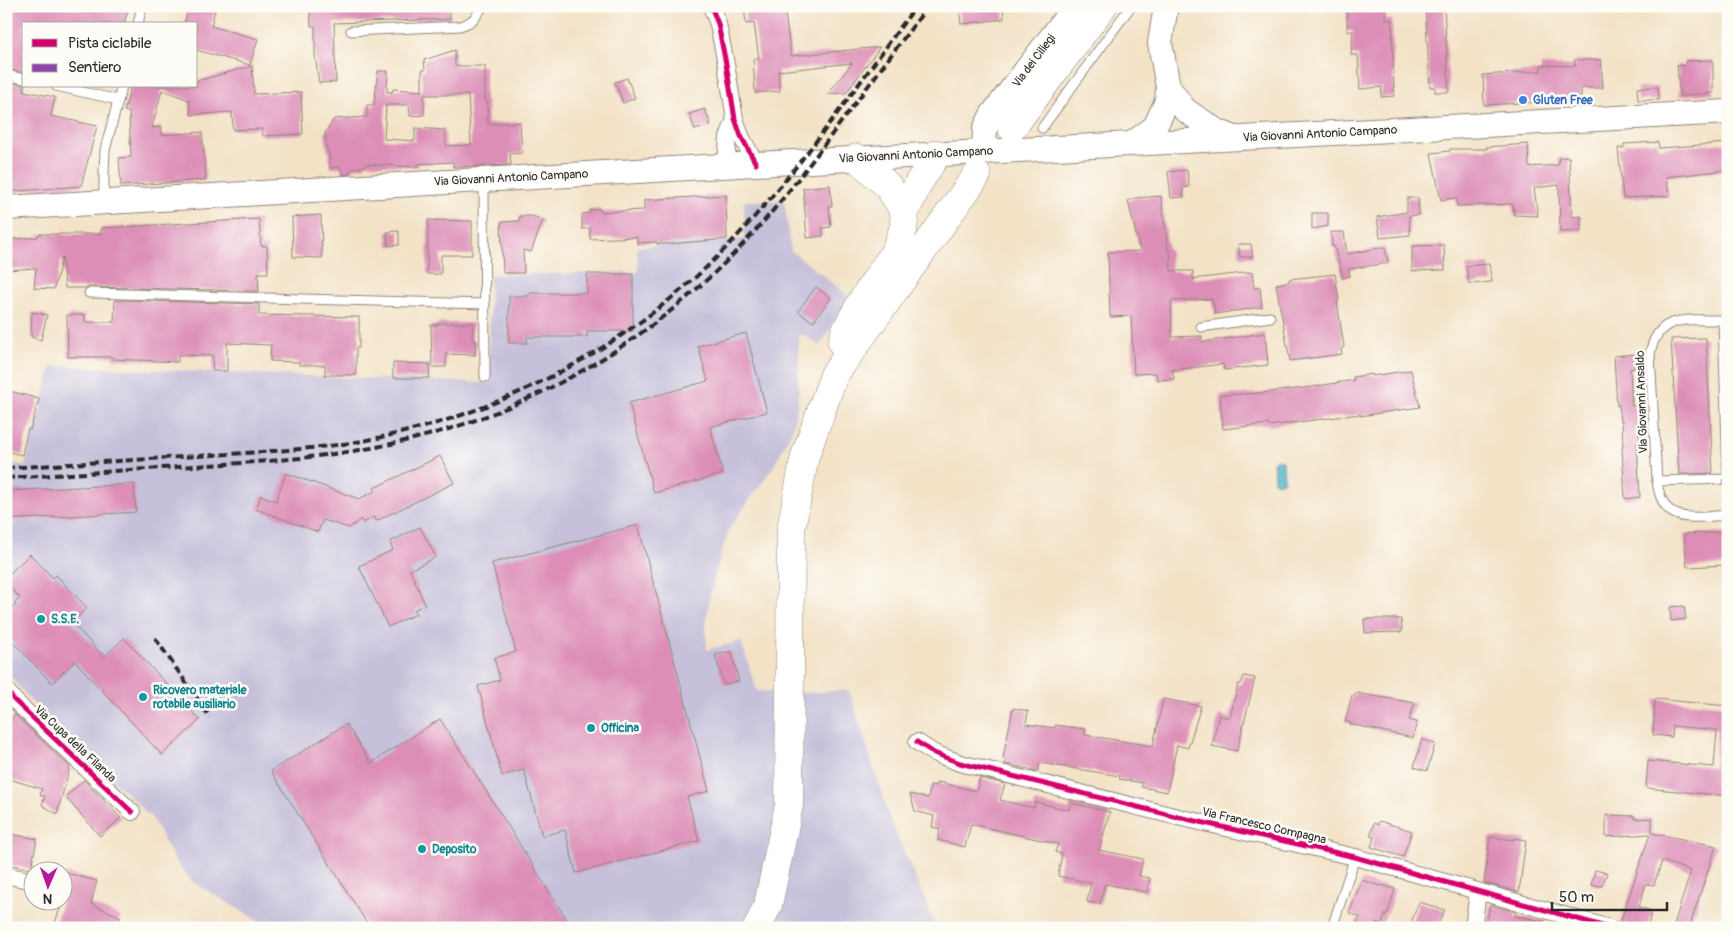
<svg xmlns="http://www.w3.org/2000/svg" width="1734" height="934" font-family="Pangolin,sans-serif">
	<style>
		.industrial { fill: #c6c0da }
		.water { fill: #43acc2; stroke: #376c76 }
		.building { fill: #dd8eb7; fill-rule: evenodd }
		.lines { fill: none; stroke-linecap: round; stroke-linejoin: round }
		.service-casing { stroke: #8f8678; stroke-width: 11 }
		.minor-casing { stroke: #8f8678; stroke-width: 18 }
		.secondary-casing { stroke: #8f8678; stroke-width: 26 }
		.trunk-casing { stroke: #8f8678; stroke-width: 29 }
		.service { stroke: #fff; stroke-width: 9 }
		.minor { stroke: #fff; stroke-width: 16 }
		.secondary { stroke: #fff; stroke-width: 24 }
		.trunk { stroke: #fff; stroke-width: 28 }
		.rail { stroke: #2b2b2b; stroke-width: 4; stroke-dasharray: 8 4; stroke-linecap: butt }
		.quiet { stroke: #8e44ad; stroke-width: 4; stroke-dasharray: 8 4; stroke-linecap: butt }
		.cycleway-casing { stroke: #fdfcf7; stroke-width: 8 }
		.cycleway { stroke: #d6006c; stroke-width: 5 }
		.shop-dot { fill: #3f7fe0; stroke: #fdfcf7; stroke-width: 2 }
		.culture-dot { fill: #0f9aa8; stroke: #fdfcf7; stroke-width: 2 }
		.labels { text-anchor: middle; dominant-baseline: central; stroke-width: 5; stroke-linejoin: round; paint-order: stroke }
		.street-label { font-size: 12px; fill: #2b2b2b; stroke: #fdfcf7 }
		.shop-label { font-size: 12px; font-weight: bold; fill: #366cbe; stroke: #fdfcf7; text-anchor: start }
		.culture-label { font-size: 12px; font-weight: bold; fill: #0d838f; stroke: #fdfcf7; text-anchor: start }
	</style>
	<rect width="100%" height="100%" fill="#fdfcf7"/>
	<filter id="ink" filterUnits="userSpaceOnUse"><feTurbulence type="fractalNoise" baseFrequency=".02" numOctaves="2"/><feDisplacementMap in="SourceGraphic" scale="10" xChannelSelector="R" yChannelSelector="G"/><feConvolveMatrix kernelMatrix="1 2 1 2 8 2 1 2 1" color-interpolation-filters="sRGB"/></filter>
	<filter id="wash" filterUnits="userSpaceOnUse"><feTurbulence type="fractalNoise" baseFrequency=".0096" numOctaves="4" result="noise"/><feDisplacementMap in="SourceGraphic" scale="20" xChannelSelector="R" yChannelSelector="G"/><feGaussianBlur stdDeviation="1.12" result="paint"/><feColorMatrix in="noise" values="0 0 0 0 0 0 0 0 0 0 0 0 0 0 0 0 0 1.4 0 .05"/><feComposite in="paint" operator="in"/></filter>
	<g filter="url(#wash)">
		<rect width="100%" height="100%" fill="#f3e2c6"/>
		<!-- industrial -->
		<path class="industrial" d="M784 200 791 251 849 296 820 346 802 334 799 336 798 404 792 430 775 464 729 529 718 564 709 599 706 626 707 650 741 641 757 691 803 693 849 690 890 819 937 928H259L260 922 193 882 176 862 151 817 28 698 6 670V462L25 466 52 366 489 383 490 275 638 272 637 247 745 239 744 201Z"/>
		<!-- water -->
		<path class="water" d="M1277 459 1283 461 1284 480 1282 483H1278L1274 481 1273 462Z"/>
		<g id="blocks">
			<!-- building -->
			<g class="building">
				<path d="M6 6H129L124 24H24V73L6 69Z"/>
				<path d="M189 6H216L211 26 258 39 250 65 196 50V24H184Z"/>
				<path d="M310 6H450V19L334 23 336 82 319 83 315 55V26H311Z"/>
				<path d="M744 6H784L791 56 880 47 846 93 828 94 852 63 778 71 780 91 755 93 753 59H759L754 23 746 24Z"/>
				<path d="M959 6H1003L1004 19 961 24Z"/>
				<path d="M1347 6H1386V20L1392 19 1394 96 1381 97 1382 87 1360 89 1358 55H1351L1353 31H1347Z"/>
				<path d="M1425 6H1444L1449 92H1435V87H1430Z"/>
				<path d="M455 50V66H485V102L487 101 488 124 520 122 522 153 510 154 511 165 453 167V162L418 164V167L365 164 364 167 354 168 349 174H343L340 167 330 168 329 152 327 149 325 133 334 119 367 117V105H374L378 71H388L387 92H392L393 89 422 91V70H425L424 60ZM424 95H468L471 145 446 146 445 130 415 128V141L384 139 386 105H409L410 116 424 115Z"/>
				<path d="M1574 60H1601L1603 88H1581V100L1484 105 1483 75 1541 71V65L1576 66Z"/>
				<path d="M1713 60V93L1680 96 1677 65 1685 66V61Z"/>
				<path d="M252 66 254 94 301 92 303 134 263 136 262 129 233 130 232 112 191 115 189 100 162 90 152 128 161 127 162 135 202 132 206 180 121 186 119 158 131 157 129 112 124 111 131 86H196V81Z"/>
				<path d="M627 78 635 98 623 103 615 82Z"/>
				<path d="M6 81 24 85V91L55 97 51 116 97 126 81 186 6 192Z"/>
				<path d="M1658 87 1659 100H1638L1637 88Z"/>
				<path d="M705 109 711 125 695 130 689 114Z"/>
				<path d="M1658 142 1659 148 1728 143V170L1666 177 1669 196 1623 198 1618 148H1624V144Z"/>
				<path d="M1528 144 1529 167 1559 165 1558 158 1569 157 1572 217 1581 216V231L1560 232 1559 185 1534 188 1538 216 1514 215 1513 204 1457 206 1456 198 1441 200 1431 153 1450 151V149H1487L1486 147Z"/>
				<path d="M1187 170 1189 187 1183 188 1184 197 1171 198 1168 172Z"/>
				<path d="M830 185 832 206H829L831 227 822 228 823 236 807 238 803 188Z"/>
				<path d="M726 195 727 239 669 244H657V242L637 243V237L590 239V228L582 229V214L589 213V210L600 209 601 212 644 210V200Z"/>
				<path d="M1161 196 1168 250H1170L1171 271H1193V279L1252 272 1254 288 1260 287 1262 307 1215 314 1212 299 1171 301 1172 337 1202 336V342L1265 333 1268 365 1224 370 1223 364 1172 370 1174 379 1157 380 1156 373 1134 374 1131 316 1110 317 1108 252 1140 251 1128 201 1135 198Z"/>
				<path d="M1407 198H1418L1419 215 1409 216 1410 235 1380 238 1377 217 1407 212Z"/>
				<path d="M1312 213H1328V226L1312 229Z"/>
				<path d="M321 215 322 258 293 257 292 217Z"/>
				<path d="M520 216H532L543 220 531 252 523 250 524 273H503L501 222 519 221Z"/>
				<path d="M259 219 261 246H267L268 273H258L259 291 89 287 85 288H65L62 257 54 289 34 288 36 268 6 270V240L38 237 39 234H101V228Z"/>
				<path d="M428 220 472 221V255H441V274H427Z"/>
				<path d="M399 231V245L388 246 387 232Z"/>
				<path d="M1331 232H1344L1347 254 1385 247 1388 263 1349 269 1350 276 1343 278 1334 246 1332 247Z"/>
				<path d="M1238 244H1251L1253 257H1240Z"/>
				<path d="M1444 245 1445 270 1412 271V246Z"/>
				<path d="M1489 264 1492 282 1469 284 1466 266Z"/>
				<path d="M587 274H633V331H587V337H527V343H509V296H529V293H587Z"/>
				<path d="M1335 274 1339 301H1337L1344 347 1341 349 1342 354 1290 361 1276 284 1289 282V279Z"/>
				<path d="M816 287 831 298 813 322 798 311Z"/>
				<path d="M115 300 259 304V315L359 317V348H356V375H325V365H299V362L270 361 271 345 227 343V371H212L213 356 178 355V362L113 359V357H68L67 315H85V322H114Z"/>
				<path d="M32 312 47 315 41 340 31 337Z"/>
				<path d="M438 323H473L472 340H476L475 355 446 354V367H432L431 325H438Z"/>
				<path d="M746 333 767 412 710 427 723 474 654 493 629 403 708 381 698 346Z"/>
				<path d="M1706 338 1713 473 1679 474 1671 339Z"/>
				<path d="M1634 354 1635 368 1630 369 1632 406H1636L1640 443H1637L1640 497 1625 499 1622 447H1623L1622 421H1621L1619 405 1617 406 1614 356Z"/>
				<path d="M393 363 430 364 429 378H393Z"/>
				<path d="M1411 370 1420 407 1360 416V414L1268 426V424L1223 429 1220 395 1262 393 1312 387 1354 380 1353 377 1372 374V376Z"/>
				<path d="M6 390 39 399 30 430 28 429 22 455 6 451Z"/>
				<path d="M440 456 454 483 376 521 374 517 363 523 361 519 349 528 323 520 318 532 256 509 261 495 276 501 286 473 359 499 375 491 374 488Z"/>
				<path d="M134 484 136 512 6 520V491Z"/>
				<path d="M638 525 709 791 687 797 699 841 576 873 565 830 542 836 524 770 502 776 478 686 500 680 494 658 516 652 492 563Z"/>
				<path d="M420 527 436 557 410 570 425 604 414 610 416 614 388 627 359 566 393 550 390 542Z"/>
				<path d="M1728 532V565L1687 567 1684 534Z"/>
				<path d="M30 554 53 578 56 575 87 608 72 623 104 657 124 638 200 720 162 755 75 661 52 683 6 635V615L16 605 15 603 20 598 6 583V577Z"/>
				<path d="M1684 606 1686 619 1671 621 1670 607Z"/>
				<path d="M1364 619H1401L1402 632 1365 633Z"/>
				<path d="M731 651 739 681 724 685 715 655Z"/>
				<path d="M1244 676 1255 678 1237 751 1212 746 1219 715 1230 718 1238 684H1241Z"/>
				<path d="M1356 693 1415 703 1409 720 1417 722 1413 738 1350 724V722H1345L1352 695 1355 696Z"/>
				<path d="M1163 699 1201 706 1188 748 1177 745 1167 792 1141 787 1143 783 1119 779 1120 776 1040 763 1038 771 1005 764 1006 759 1003 758 1013 708 1028 711 1026 724 1055 728V725L1085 729V735L1153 746Z"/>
				<path d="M1655 699 1728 706V796L1646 788 1648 761 1714 767 1717 730 1673 726 1672 737 1653 735Z"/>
				<path d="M14 714 70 767 57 814 42 805 45 796 40 795 42 789 6 778V750L8 741 6 740Z"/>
				<path d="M440 719 476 775 572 928H370L271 771 346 724 371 763Z"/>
				<path d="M1422 739 1435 744 1427 771 1414 767Z"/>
				<path d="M980 778 1005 784 1000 800 1034 808 1035 802 1069 810 1071 803 1110 812 1099 850 1143 859 1139 876 1150 878 1147 892 1105 884 1100 904 1087 902 1091 883 1058 876 1062 854 1055 852 1058 844 971 824 965 847 938 840 940 829 932 827 934 816 915 811 910 794 928 798 931 785 936 786 938 782 976 791Z"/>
				<path d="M84 780 121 818 100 836 65 797Z"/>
				<path d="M1606 815 1635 816V819L1652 818V833L1716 846 1689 928H1673L1691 871 1662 861 1654 885 1646 884 1639 907 1652 911 1647 928H1636L1620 923 1650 834 1606 837Z"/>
				<path d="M1379 821 1412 831 1403 857 1371 847 1374 837 1370 836 1374 823 1378 825Z"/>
				<path d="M6 833 37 839 31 869 6 864Z"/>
				<path d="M1490 837 1514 840V838L1526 840 1519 892 1484 883Z"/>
				<path d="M1595 870 1607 873 1602 886 1591 885Z"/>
				<path d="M66 873 97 881 91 904 121 917 114 928H53L62 903V884Z"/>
				<path d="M1362 880 1380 886 1381 885 1395 889 1388 913H1386L1382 924 1376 922V928H1371L1356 923 1360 917 1349 913Z"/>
				<path d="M1419 902 1445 910 1436 928H1409Z"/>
				<path d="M1490 905 1516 912 1515 916 1545 921V928H1486Z"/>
			</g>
		</g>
	</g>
	<g filter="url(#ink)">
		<use href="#blocks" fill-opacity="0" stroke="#8f8678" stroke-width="1"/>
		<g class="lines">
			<defs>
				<g id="service">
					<path d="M138 24 142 6"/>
					<path d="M351 31 460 26C472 23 477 16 483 6"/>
					<path d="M6 75 24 79"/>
					<path d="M56 86 118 100"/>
					<path d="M1042 128 1131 6"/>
					<path d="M484 182 485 377"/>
					<path d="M104 201V171L105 150 122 86"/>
					<path d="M89 293 485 304"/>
					<path d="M1728 319 1723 320 1728 477 1725 479 1657 481C1663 527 1692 517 1728 515"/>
					<path d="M1201 327 1270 317"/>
					<path d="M1657 481 1650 354C1658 312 1689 321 1723 320"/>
					<path d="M1332 928 1355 857"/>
				</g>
				<g id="minor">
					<path d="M711 6 718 24 726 64 735 119 741 136 756 164"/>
					<path d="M726 165 728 137 735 119"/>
					<path d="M6 690 14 700 132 812"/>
					<path d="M917 742 934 753 960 763 1178 817 1355 857 1610 928"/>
					<path d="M6 875 32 881"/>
					<path d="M1473 928 1478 892"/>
				</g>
				<g id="secondary">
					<path d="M1168 87 1185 110 1215 130 1232 137"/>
					<path d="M1133 143 1155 127 1167 101 1168 87 1160 43 1166 6"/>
					<path d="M984 151 985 129 992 115 1075 6"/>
					<path d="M6 208 756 164 1728 112"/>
				</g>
				<g id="trunk">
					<path d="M1012 128 1103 6"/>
					<path d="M857 158 887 185 905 212"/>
					<path d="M842 343 845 332 863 299 895 251 903 230 905 212 919 182 937 154"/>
					<path d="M757 928 768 905 789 805 791 529 805 456 834 375 977 175"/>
				</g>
			</defs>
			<!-- service casing -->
			<use href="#service" class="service-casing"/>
			<!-- minor casing -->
			<use href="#minor" class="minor-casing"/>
			<!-- secondary casing -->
			<use href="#secondary" class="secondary-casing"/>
			<!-- trunk casing -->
			<use href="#trunk" class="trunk-casing"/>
			<!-- service -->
			<use href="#service" class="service"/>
			<!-- minor -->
			<use href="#minor" class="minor"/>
			<!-- secondary -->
			<use href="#secondary" class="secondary"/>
			<!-- trunk -->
			<use href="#trunk" class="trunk"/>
			<!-- rail -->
			<g class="rail">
				<path d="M6 468C75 464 144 459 213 455 272 451 333 449 391 435 522 406 649 333 739 234 804 163 859 83 916 6"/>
				<path d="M6 478C69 474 131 470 194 466 260 462 326 458 391 444 525 416 652 342 745 242 778 207 807 168 835 130 866 89 897 47 928 6"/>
				<path d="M155 638 210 717"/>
			</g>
			<!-- quiet -->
			<path class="quiet" d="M1725 479 1727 515"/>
			<defs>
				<g id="cycleway">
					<path d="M711 6 718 24 726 64 735 119 741 136 756 164"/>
					<path d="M6 690 14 700 132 812"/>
					<path d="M917 742 934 753 960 763 1178 817 1355 857 1610 928"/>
				</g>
			</defs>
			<!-- cycleway casing -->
			<use href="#cycleway" class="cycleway-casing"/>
			<!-- cycleway -->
			<use href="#cycleway" class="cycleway"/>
		</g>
	</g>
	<!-- markers -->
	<circle class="shop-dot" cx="1523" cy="100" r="5"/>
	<g class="culture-dot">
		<circle cx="41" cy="619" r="5"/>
		<circle cx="143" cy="697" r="5"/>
		<circle cx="591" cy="728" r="5"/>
		<circle cx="422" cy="849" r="5"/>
	</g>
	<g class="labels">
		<!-- street labels -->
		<g class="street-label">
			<text transform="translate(1034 61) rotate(-53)">Via dei Ciliegi</text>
			<text transform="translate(1320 134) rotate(-3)">Via Giovanni Antonio Campano</text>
			<text transform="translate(916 155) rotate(-3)">Via Giovanni Antonio Campano</text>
			<text transform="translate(511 178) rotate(-3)">Via Giovanni Antonio Campano</text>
			<text transform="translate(1642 402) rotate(-92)">Via Giovanni Ansaldo</text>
			<text transform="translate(75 744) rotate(43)">Via Cupa della Filanda</text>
			<text transform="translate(1264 826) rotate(13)">Via Francesco Compagna</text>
		</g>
		<!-- shop labels -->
		<g class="shop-label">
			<text x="1533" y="100">Gluten Free</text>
		</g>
		<!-- culture labels -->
		<g class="culture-label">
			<text x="51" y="619">S.S.E.</text>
			<text x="153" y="690">Ricovero materiale<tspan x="153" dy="14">rotabile ausiliario</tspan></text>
			<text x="601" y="728">Officina</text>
			<text x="432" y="849">Deposito</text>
		</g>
	</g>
	<!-- margin -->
	<rect width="1734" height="934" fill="none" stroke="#fdfcf7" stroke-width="25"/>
	<!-- legend -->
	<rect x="22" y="22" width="175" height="65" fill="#fdfcf7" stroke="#a9a8a5"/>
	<rect x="32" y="39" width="25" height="8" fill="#d6006c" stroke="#a9a8a5"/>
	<text x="68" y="48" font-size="15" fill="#2b2b2b">Pista ciclabile</text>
	<rect x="32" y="64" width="25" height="8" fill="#8e44ad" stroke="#a9a8a5"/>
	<text x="68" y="72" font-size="15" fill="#2b2b2b">Sentiero</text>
	<!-- north arrow -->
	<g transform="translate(48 886) rotate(182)"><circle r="24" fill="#fdfcf7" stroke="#a9a8a5"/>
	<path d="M0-4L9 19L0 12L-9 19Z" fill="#b5179e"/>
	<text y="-8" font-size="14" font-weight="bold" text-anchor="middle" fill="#2b2b2b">N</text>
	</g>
	<!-- scale -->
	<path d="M1552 902v8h115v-8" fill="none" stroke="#2b2b2b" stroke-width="2.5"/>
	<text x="1559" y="902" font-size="15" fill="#2b2b2b" stroke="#fdfcf7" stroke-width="4" paint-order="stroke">50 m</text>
</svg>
